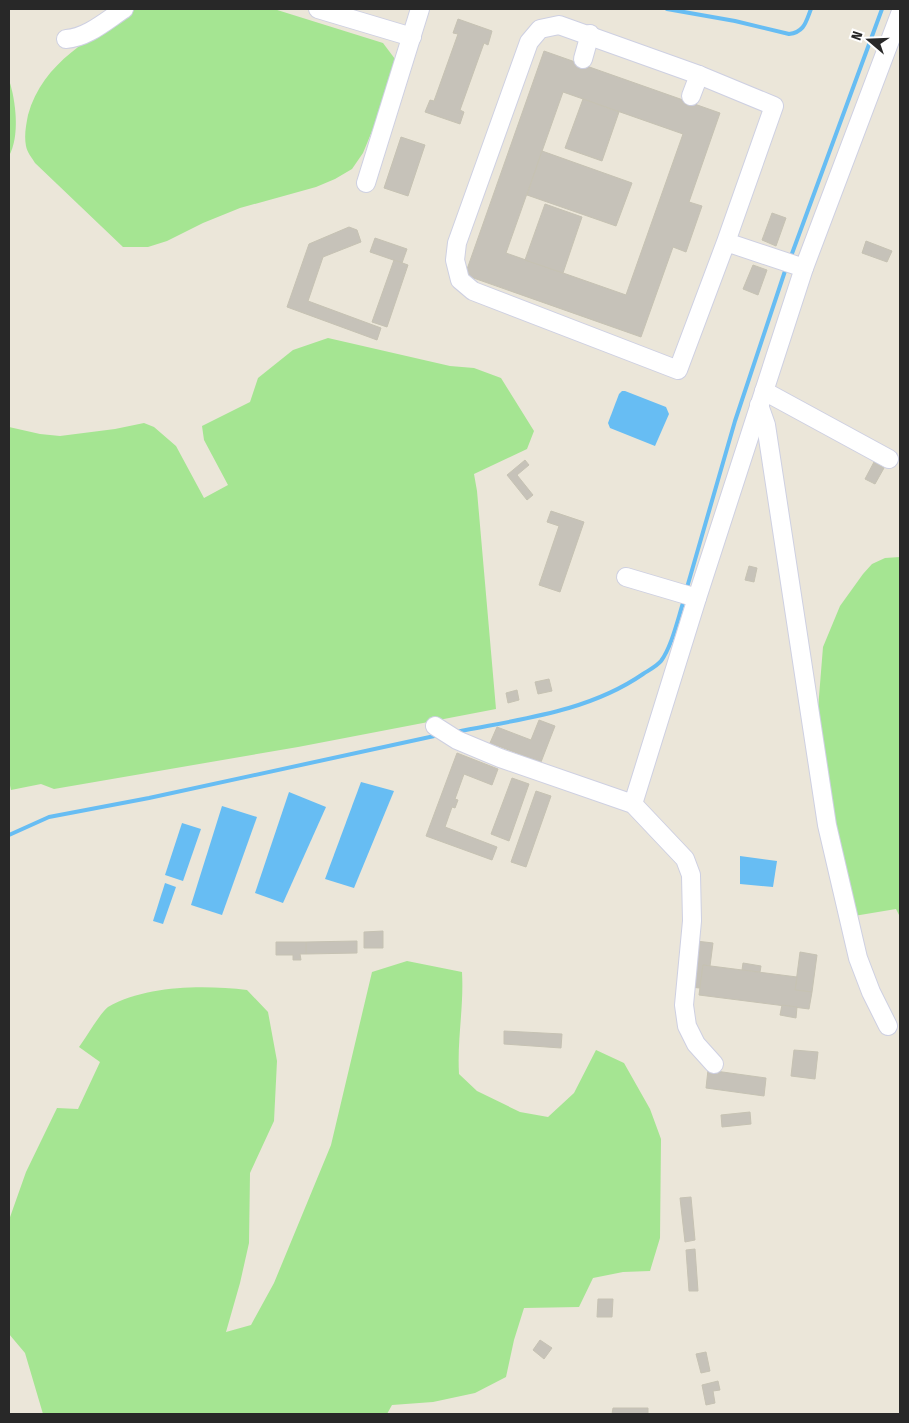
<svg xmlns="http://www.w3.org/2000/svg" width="909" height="1423" font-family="'Fira Sans Condensed',sans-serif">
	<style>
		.green { fill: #a5e592 }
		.water { fill: #67bdf3 }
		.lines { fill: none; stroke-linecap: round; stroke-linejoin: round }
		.stream { stroke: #67bdf3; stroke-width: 4 }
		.building { fill: #c6c2b9; stroke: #c6c2b3; fill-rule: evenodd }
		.minor-casing { stroke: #ced0e2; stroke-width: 20 }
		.minor { stroke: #fff; stroke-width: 18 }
	</style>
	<rect width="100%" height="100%" fill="#ebe6d9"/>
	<!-- green -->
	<g class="green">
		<path d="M135 9H274L383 43 395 59 393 78 386 97 363 153 352 169 335 179 316 187 240 208 203 223 167 241 148 247H123L35 163C32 158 27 152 26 146 24 136 26 125 28 115 43 61 92 38 135 9Z"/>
		<path d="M9 80C16 101 20 136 9 156Z"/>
		<path d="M328 338 450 366 474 368 501 378 534 431 527 449 474 474 477 491 496 709 298 747 54 789 41 784 11 790 9 781V427L40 434 60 436 115 429 144 423 154 427 176 446 204 498 228 485 204 440 202 426 250 402 258 378 293 350Z"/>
		<path d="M900 557V917L896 909 854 916 832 823 818 709 823 647 840 606 863 574 872 564 885 558Z"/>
		<path d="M407 961 462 972C464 1007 457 1039 459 1074L477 1091 520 1112 548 1117 574 1093 596 1050 624 1063 650 1109 661 1139 660 1238 650 1271 623 1272 593 1278 579 1307 524 1308 514 1340 506 1377 475 1393 433 1402 392 1405 387 1414H43L25 1353 9 1334V1220L26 1172 57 1108 78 1109 100 1062 79 1047C85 1039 101 1012 108 1007 147 985 204 985 247 990L268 1012 277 1061 274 1121 250 1173 249 1243 240 1283 226 1332 251 1325 274 1283 331 1145 372 972Z"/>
	</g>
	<!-- water -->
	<g class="water">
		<path d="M622 391H625L666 407 669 414 655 446 610 428 608 423 619 394Z"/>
		<path d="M361 782 394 791 354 888 325 879Z"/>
		<path d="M289 792 326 807 283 903 255 893Z"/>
		<path d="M222 806 257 817 222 915 191 905Z"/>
		<path d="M182 823 201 829 183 881 165 875Z"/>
		<path d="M740 856 777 861 773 887 740 884Z"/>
		<path d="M165 883 176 887 163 924 153 921Z"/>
	</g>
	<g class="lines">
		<!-- stream -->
		<g class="stream">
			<path d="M667 9 735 21 789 34C805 32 806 21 811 9"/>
			<path d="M790 259 882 9"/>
			<path d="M686 591 735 421 786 268"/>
			<path d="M456 732C520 719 588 712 643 674 649 670 657 666 661 661 672 646 678 618 684 600"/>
			<path d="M9 835 49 817 149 798 439 735"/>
		</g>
	</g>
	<!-- building -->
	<g class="building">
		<path d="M458 19 492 31 488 45 484 43 460 110 464 112 460 124 425 112 430 100 434 101 458 34 453 33Z"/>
		<path d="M544 51 720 113 689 202 702 206 686 252 673 247 641 337 465 275ZM563 92 683 134 626 295 506 253Z"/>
		<path d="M583 99 619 112 602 161 565 148Z"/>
		<path d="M401 137 425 145 408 196 384 188Z"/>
		<path d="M542 151 632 183 616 226 527 195Z"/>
		<path d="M545 204 582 217 563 273 525 260Z"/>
		<path d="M772 213 786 218 776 246 762 240Z"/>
		<path d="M349 227 357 230 361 242 323 257 308 301 381 328 377 340 287 307 309 244Z"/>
		<path d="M375 238 407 249 402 263 370 252Z"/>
		<path d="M866 241 892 251 887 262 862 253Z"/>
		<path d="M394 260 408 265 387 327 372 322Z"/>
		<path d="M753 265 767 270 758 295 743 289Z"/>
		<path d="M525 460 529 465 517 475 533 495 527 500 507 475Z"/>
		<path d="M874 462 884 468 875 484 865 479Z"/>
		<path d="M551 511 584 522 560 592 539 585 559 526 547 522Z"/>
		<path d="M749 566 757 568 754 582 745 580Z"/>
		<path d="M549 679 552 691 538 694 535 682Z"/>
		<path d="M517 690 519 700 508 703 506 693Z"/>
		<path d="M539 720 555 726 541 762 490 743 497 727 531 740Z"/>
		<path d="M457 753 498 769 492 785 464 774 455 799 458 800 455 808 452 807 445 827 497 847 492 860 426 836Z"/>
		<path d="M512 778 529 784 509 841 491 834Z"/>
		<path d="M536 791 551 796 526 867 511 862Z"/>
		<path d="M383 931V948H364V932Z"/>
		<path d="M357 941V953L306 954V942Z"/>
		<path d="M696 941 713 943 710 966 703 965 700 988 690 987Z"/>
		<path d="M276 942H306V954H300L301 960H293V955H276Z"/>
		<path d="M800 952 817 955 812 992 795 990Z"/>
		<path d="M743 963 761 966 760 972 742 970Z"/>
		<path d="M703 965 797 977 795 990 812 992 809 1009 699 995Z"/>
		<path d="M782 1005 797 1007 796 1018 780 1015Z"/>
		<path d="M504 1031 562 1034 561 1048 504 1044Z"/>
		<path d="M794 1050 818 1052 815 1079 791 1076Z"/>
		<path d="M708 1070 766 1078 764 1096 706 1088Z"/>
		<path d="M750 1112 751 1124 722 1127 721 1115Z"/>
		<path d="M691 1197 695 1240 685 1242 680 1198Z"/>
		<path d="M695 1249 698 1291H689L686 1250Z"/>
		<path d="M598 1299H613L612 1317H597Z"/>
		<path d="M540 1340 552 1348 544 1359 533 1350Z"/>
		<path d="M706 1352 710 1371 701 1373 696 1354Z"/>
		<path d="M718 1381 720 1390 713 1391 715 1403 706 1405 702 1385Z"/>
		<path d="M613 1408H648V1414H612Z"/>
	</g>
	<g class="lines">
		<defs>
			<g id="minor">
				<path d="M318 9 412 37"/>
				<path d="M66 39C87 38 107 20 124 9"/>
				<path d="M583 59 590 34"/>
				<path d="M691 96 699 75"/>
				<path d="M366 183 420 9"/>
				<path d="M726 242 774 106 699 75 559 25 540 29 529 42 457 243 455 260 460 280 473 291 678 370 726 242 804 268"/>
				<path d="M764 391 889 459"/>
				<path d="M759 405 766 425 827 825 858 958 871 992 888 1026"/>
				<path d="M626 577 697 598"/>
				<path d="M435 726 457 740 500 758 633 804 685 859 691 875 692 921 684 1005 687 1026 696 1044 714 1064"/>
				<path d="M633 804 697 598 804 268 900 14"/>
			</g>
		</defs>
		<!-- minor casing -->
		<use href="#minor" class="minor-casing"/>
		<!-- minor -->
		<use href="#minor" class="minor"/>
	</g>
	<!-- border -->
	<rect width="909" height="1423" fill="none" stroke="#282828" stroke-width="20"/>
	<!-- north arrow -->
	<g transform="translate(869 40) rotate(289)" stroke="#ffffff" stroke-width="4" paint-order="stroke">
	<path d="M0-4L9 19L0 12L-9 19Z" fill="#282828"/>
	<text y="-8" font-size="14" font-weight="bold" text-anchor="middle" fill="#282828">N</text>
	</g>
</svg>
